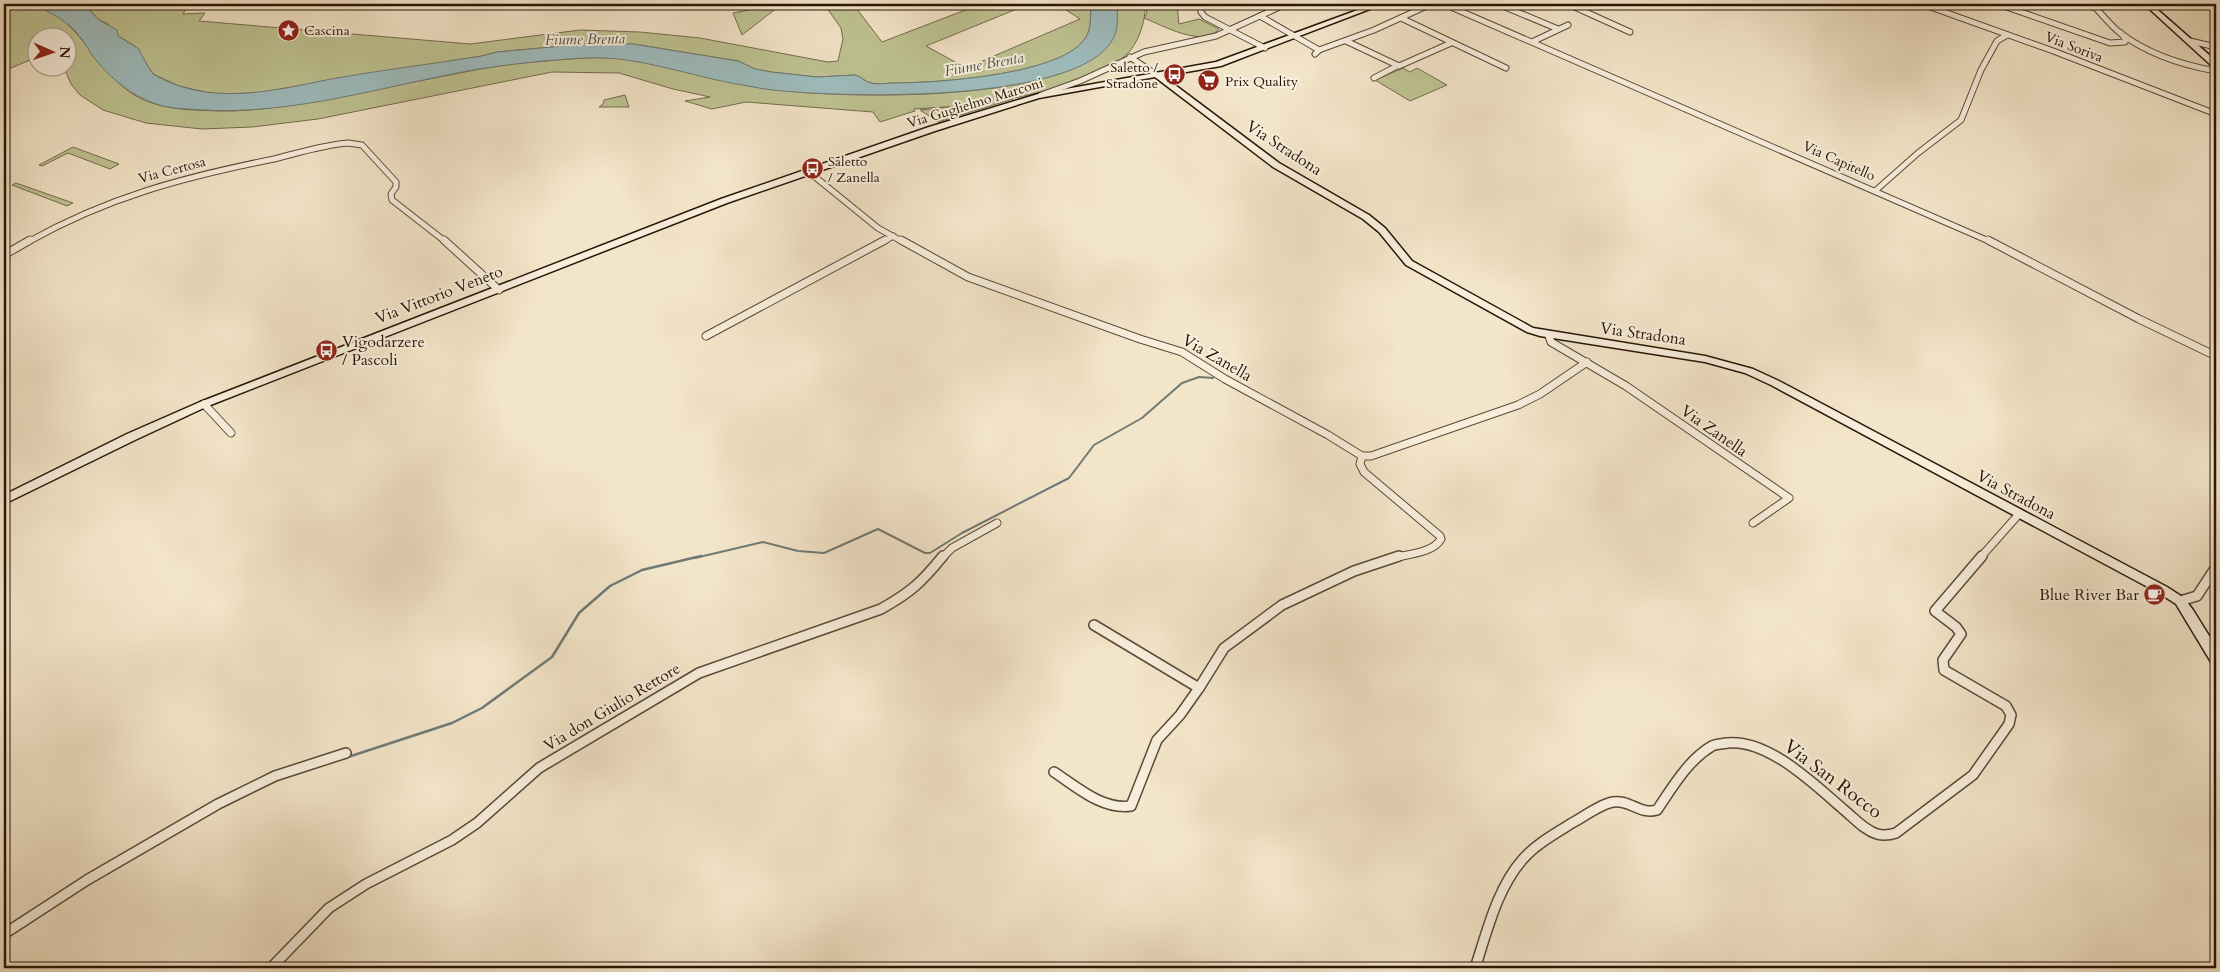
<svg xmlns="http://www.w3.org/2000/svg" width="2220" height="972" font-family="Cardo,serif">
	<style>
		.green { fill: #bfc393; stroke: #746c4c }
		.water { fill: #9ebdbf; stroke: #6f7a75 }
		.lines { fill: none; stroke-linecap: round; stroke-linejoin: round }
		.stream-far2 { stroke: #6f7a75; stroke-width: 1 }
		.stream-far1 { stroke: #6f7a75; stroke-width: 2 }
		.stream { stroke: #6f7a75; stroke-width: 2.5 }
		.street-far2-casing { stroke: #5c4937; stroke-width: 7 }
		.street-far1-casing { stroke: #5c4937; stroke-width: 9 }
		.street-casing { stroke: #5c4937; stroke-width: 12 }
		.secondary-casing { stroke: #291506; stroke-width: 3 }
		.street-far2 { stroke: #f7eedc; stroke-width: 5 }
		.street-far1 { stroke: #f7eedc; stroke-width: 7 }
		.street { stroke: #f7eedc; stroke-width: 9 }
		.secondary { fill: #f7eedc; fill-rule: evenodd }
		.labels { text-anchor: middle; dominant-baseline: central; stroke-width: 4; stroke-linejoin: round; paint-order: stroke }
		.far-poi-label { font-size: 14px; fill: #291506; stroke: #f7eedc; text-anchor: start }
		.far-street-label { font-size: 14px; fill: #291506; stroke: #f7eedc }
		.far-water-label { font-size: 15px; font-style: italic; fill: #525047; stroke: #f7eedc }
		.street-label { font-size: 16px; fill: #291506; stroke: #f7eedc }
		.poi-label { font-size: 16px; fill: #291506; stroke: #f7eedc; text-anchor: start }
		.near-street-label { font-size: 19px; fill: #291506; stroke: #f7eedc }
	</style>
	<rect width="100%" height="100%" fill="#f3e5c9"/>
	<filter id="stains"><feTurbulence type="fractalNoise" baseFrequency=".004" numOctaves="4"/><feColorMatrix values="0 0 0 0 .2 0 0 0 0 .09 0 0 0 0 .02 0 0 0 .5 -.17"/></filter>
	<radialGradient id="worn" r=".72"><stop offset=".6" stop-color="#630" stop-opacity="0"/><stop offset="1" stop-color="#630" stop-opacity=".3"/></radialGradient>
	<!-- green -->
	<g class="green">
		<path d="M4 4C12 4 20 3 28 4 75 10 94 68 131 93 157 110 189 110 219 111 257 112 296 104 333 97 379 89 424 80 470 71 507 63 546 61 584 58 647 54 706 81 769 89 844 99 1049 103 1105 49 1118 36 1116 20 1117 4H1177L1179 24 1199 19 1219 29C1202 48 1164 26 1144 18L1147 13 1145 5C1146 21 1138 45 1125 56 1099 78 1042 93 1009 99H1013L938 122 920 110 959 106 914 109 915 111 880 122 873 112 746 102 712 109 685 101 710 97 673 89 619 73 552 72 318 119 252 127 202 129 146 123 103 110 80 95 71 84 64 68H68V38H38L37 57 4 71Z"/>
		<path d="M84 4H160L187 7 183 14 205 13 199 21 470 44 580 30 640 32 700 38 828 62 838 61 843 39 841 28 824 4H853L882 42 981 4H1029L926 46 966 68 1080 19 1057 4H1092C1089 16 1093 29 1084 40 1059 75 935 83 894 83 887 83 878 85 871 83 865 82 861 76 855 75L817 77 771 72 755 69 738 61 633 44H585L497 52 482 56 256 93 213 94 179 86 153 74 135 46 118 36 107 23 99 20Z"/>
		<path d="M779 4H782L742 35 733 13Z"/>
		<path d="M1403 68 1410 72 1417 68 1447 85 1410 101 1375 80Z"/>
		<path d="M625 95 629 107H599L603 104 604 100Z"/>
		<path d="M73 147 119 164 110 169 68 153 42 166 39 165Z"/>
		<path d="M16 183 73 203 67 206 12 185Z"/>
	</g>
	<!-- water -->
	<path class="water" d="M30 4H84L99 20 117 30 118 36 139 49C139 51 151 72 153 74 209 107 272 91 331 79 381 70 432 64 482 56L497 52 585 44H633L738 61 755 69 771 72 817 77 855 75C861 76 864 82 871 83 878 85 887 83 894 83 936 83 1058 75 1084 40 1093 29 1089 16 1092 4H1117C1117 15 1119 28 1113 39 1078 105 832 98 765 89 742 85 718 81 696 75 658 66 624 56 585 58 548 60 510 64 473 70 385 86 294 115 204 110 190 109 176 109 163 106 135 99 109 78 92 55 86 45 80 35 71 27 58 16 46 10 30 4Z"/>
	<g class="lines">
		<!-- stream-far2 -->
		<g class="stream-far2">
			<path d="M2184 32 2192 39"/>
			<path d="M2199 45 2216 61"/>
		</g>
		<!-- stream-far1 -->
		<path class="stream-far1" d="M695 558 763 542 798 551 824 553 878 529 925 553H930L962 533 1069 478 1094 445 1142 418 1182 383 1199 377 1213 378"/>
		<!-- stream -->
		<path class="stream" d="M348 757 452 723 482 708 552 657 579 613 610 586 642 570 701 556"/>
		<defs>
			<g id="street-far2">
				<path d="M1200 4 1201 12 1205 17 1265 48"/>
				<path d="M1444 4 1991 242"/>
				<path d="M1498 4 1558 29"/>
				<path d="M1568 4 1630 32"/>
				<path d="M1922 4 2056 52 2216 114"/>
				<path d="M1998 4 2110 43 2125 42 2126 40 2121 33"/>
				<path d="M2082 4 2095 8"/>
				<path d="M2092 4C2101 13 2109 24 2119 32 2147 54 2182 65 2216 71"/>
				<path d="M1457 9 1470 4"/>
				<path d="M1260 16 1319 50"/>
				<path d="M1401 18 1506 68"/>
				<path d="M1346 41 1399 66 1451 43"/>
				<path d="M1534 41 1568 25"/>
				<path d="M2190 41 2216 47"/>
				<path d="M1315 54 1319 50 1374 30 1431 4"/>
				<path d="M1130 57 1158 76"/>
				<path d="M1374 78 1397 66"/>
				<path d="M1041 95 1080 81 1144 52 1216 36 1286 4"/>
				<path d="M809 172 878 228 903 242"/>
				<path d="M1875 191 1918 153 1961 120 1981 70 1997 41 2007 35"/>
				<path d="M28 242C108 197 184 177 274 159 298 153 323 145 348 143L362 145 396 182V187L391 194 392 200 446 242"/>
				<path d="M883 242 893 236"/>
			</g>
			<g id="street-far1">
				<path d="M444 240 499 290"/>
				<path d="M901 240 968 277 1140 339 1182 352 1225 379 1328 435 1362 456H1371L1518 405 1540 394 1587 362"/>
				<path d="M1988 240 2139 319 2216 356"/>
				<path d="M4 255 30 240"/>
				<path d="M706 336 885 240"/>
				<path d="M1549 336 1551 342 1626 386 1789 498 1753 523"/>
				<path d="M204 404 231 433"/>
				<path d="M1362 456 1360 464 1364 472 1440 536 1441 539C1433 553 1408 554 1393 558"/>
				<path d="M942 558 952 548 997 523"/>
				<path d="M1980 558 2019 514"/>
			</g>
			<g id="street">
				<path d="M2180 601 2197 596 2216 567"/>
				<path d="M1094 625 1199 688 1224 648 1282 605 1354 571 1399 556"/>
				<path d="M1054 772C1077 787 1102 810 1131 806L1157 740 1180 715 1199 688"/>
				<path d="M4 934 87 880 218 804 275 776 346 753"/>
				<path d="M271 968 329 908 366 884 452 840 477 823 539 768 699 673 881 609C911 592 921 583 943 556"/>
				<path d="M1475 968C1487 932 1497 888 1523 859 1536 844 1555 834 1572 823 1584 817 1600 804 1613 802 1629 799 1640 815 1657 810 1672 788 1688 760 1712 746 1716 744 1722 744 1727 743 1767 738 1814 784 1843 809 1854 818 1864 830 1877 834 1884 836 1890 835 1896 833L1973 775 2009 724 2011 715 2006 706 1944 670 1943 660 1961 634 1956 627 1935 611 1982 556"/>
			</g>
			<g id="secondary">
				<path d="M1374 4H1383L1221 66 1163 76 1279 163 1369 215 1385 228 1412 261 1533 328 1705 356 1753 369 1779 381 2167 587 2184 598 2193 610 2216 647V663L2211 662 2176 604 2159 593 1771 385 1745 373 1705 362 1540 336 1527 332 1406 265 1379 232 1363 219 1273 167 1155 77 1039 98 935 131 727 203 208 406 135 440 4 504V495L127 434 200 402 721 199 929 127 1038 94 1216 62Z"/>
				<path d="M2144 4H2151L2216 61V67H2213Z"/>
			</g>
		</defs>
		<!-- street-far2 casing -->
		<use href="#street-far2" class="street-far2-casing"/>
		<!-- street-far1 casing -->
		<use href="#street-far1" class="street-far1-casing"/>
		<!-- street casing -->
		<use href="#street" class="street-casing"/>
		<!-- secondary casing -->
		<use href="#secondary" class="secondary-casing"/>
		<!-- street-far2 -->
		<use href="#street-far2" class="street-far2"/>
		<!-- street-far1 -->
		<use href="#street-far1" class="street-far1"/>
		<!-- street -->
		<use href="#street" class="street"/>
		<!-- secondary -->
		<use href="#secondary" class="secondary"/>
	</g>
	<!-- icons -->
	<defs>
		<symbol id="sight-disc" viewBox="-11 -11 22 22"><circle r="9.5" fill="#8f2418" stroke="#f7eedc"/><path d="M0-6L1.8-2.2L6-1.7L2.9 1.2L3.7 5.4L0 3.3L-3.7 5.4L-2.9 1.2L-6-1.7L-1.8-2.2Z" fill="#fff"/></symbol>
		<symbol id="bus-disc" viewBox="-11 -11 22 22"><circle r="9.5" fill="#8f2418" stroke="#f7eedc"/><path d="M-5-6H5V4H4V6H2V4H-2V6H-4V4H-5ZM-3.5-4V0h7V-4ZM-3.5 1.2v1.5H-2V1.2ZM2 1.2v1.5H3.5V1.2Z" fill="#fff"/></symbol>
		<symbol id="supermarket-disc" viewBox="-11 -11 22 22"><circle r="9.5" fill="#8f2418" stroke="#f7eedc"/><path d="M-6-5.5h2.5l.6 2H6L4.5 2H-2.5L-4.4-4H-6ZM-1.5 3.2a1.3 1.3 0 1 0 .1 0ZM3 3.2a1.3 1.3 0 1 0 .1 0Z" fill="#fff"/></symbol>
		<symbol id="cafe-disc" viewBox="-11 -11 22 22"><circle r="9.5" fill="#8f2418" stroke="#f7eedc"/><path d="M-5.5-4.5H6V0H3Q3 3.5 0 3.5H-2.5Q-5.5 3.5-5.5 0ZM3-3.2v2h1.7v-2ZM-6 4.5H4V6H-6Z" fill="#fff"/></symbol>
	</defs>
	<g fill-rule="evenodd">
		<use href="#sight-disc" x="276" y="18" width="25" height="25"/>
		<use href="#bus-disc" x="1162" y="62" width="25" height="25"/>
		<use href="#supermarket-disc" x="1196" y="68" width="25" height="25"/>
		<use href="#bus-disc" x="800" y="156" width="25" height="25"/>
		<use href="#bus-disc" x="314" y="338" width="25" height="25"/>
		<use href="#cafe-disc" x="2142" y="582" width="25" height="25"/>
	</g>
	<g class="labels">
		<!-- far-poi labels -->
		<g class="far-poi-label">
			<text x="304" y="30">Cascina</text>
			<text x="1158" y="67" text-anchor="end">Saletto /<tspan x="1158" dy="16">Stradone</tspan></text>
			<text x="1225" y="81">Prix Quality</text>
			<text x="828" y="161">Saletto<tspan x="828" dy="16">/ Zanella</tspan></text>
		</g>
		<!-- far-street labels -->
		<g class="far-street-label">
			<text transform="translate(2074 47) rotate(21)">Via Soriva</text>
			<text transform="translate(975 103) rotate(-17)">Via Guglielmo Marconi</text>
			<text transform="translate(1839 161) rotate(24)">Via Capitello</text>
			<text transform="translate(172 170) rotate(-15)">Via Certosa</text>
		</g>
		<!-- far-water labels -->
		<g class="far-water-label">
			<text transform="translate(585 39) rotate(-1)">Fiume Brenta</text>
			<text transform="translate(984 64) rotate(-10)">Fiume Brenta</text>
		</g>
		<!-- street labels -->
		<g class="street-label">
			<text transform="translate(1284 148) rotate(33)">Via Stradona</text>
			<text transform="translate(439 295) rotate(-21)">Via Vittorio Veneto</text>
			<text transform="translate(1643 334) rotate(8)">Via Stradona</text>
			<text transform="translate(1217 358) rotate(30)">Via Zanella</text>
			<text transform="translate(1714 431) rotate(35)">Via Zanella</text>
			<text transform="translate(2016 495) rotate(28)">Via Stradona</text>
			<text transform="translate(612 707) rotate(-31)">Via don Giulio Rettore</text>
		</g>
		<!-- poi labels -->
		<g class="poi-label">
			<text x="342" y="342">Vigodarzere<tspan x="342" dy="18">/ Pascoli</tspan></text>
			<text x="2139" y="595" text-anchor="end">Blue River Bar</text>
		</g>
		<!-- near-street labels -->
		<g class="near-street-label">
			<text transform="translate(1833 779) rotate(37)">Via San Rocco</text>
		</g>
	</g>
	<!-- margin -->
	<rect width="2220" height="972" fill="none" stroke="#f3e5c9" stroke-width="20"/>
	<rect x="5" y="5" width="2210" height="962" fill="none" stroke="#291506" stroke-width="2.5"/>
	<rect x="10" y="10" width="2200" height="952" fill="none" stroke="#291506"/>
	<!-- north arrow -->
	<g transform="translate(52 52) rotate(92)"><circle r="24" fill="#f7eedc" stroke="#a59786"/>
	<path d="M0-4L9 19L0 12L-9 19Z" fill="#8f2418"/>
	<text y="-8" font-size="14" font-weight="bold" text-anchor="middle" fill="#291506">N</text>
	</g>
	<rect width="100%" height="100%" filter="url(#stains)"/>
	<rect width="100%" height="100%" fill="url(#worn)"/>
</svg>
